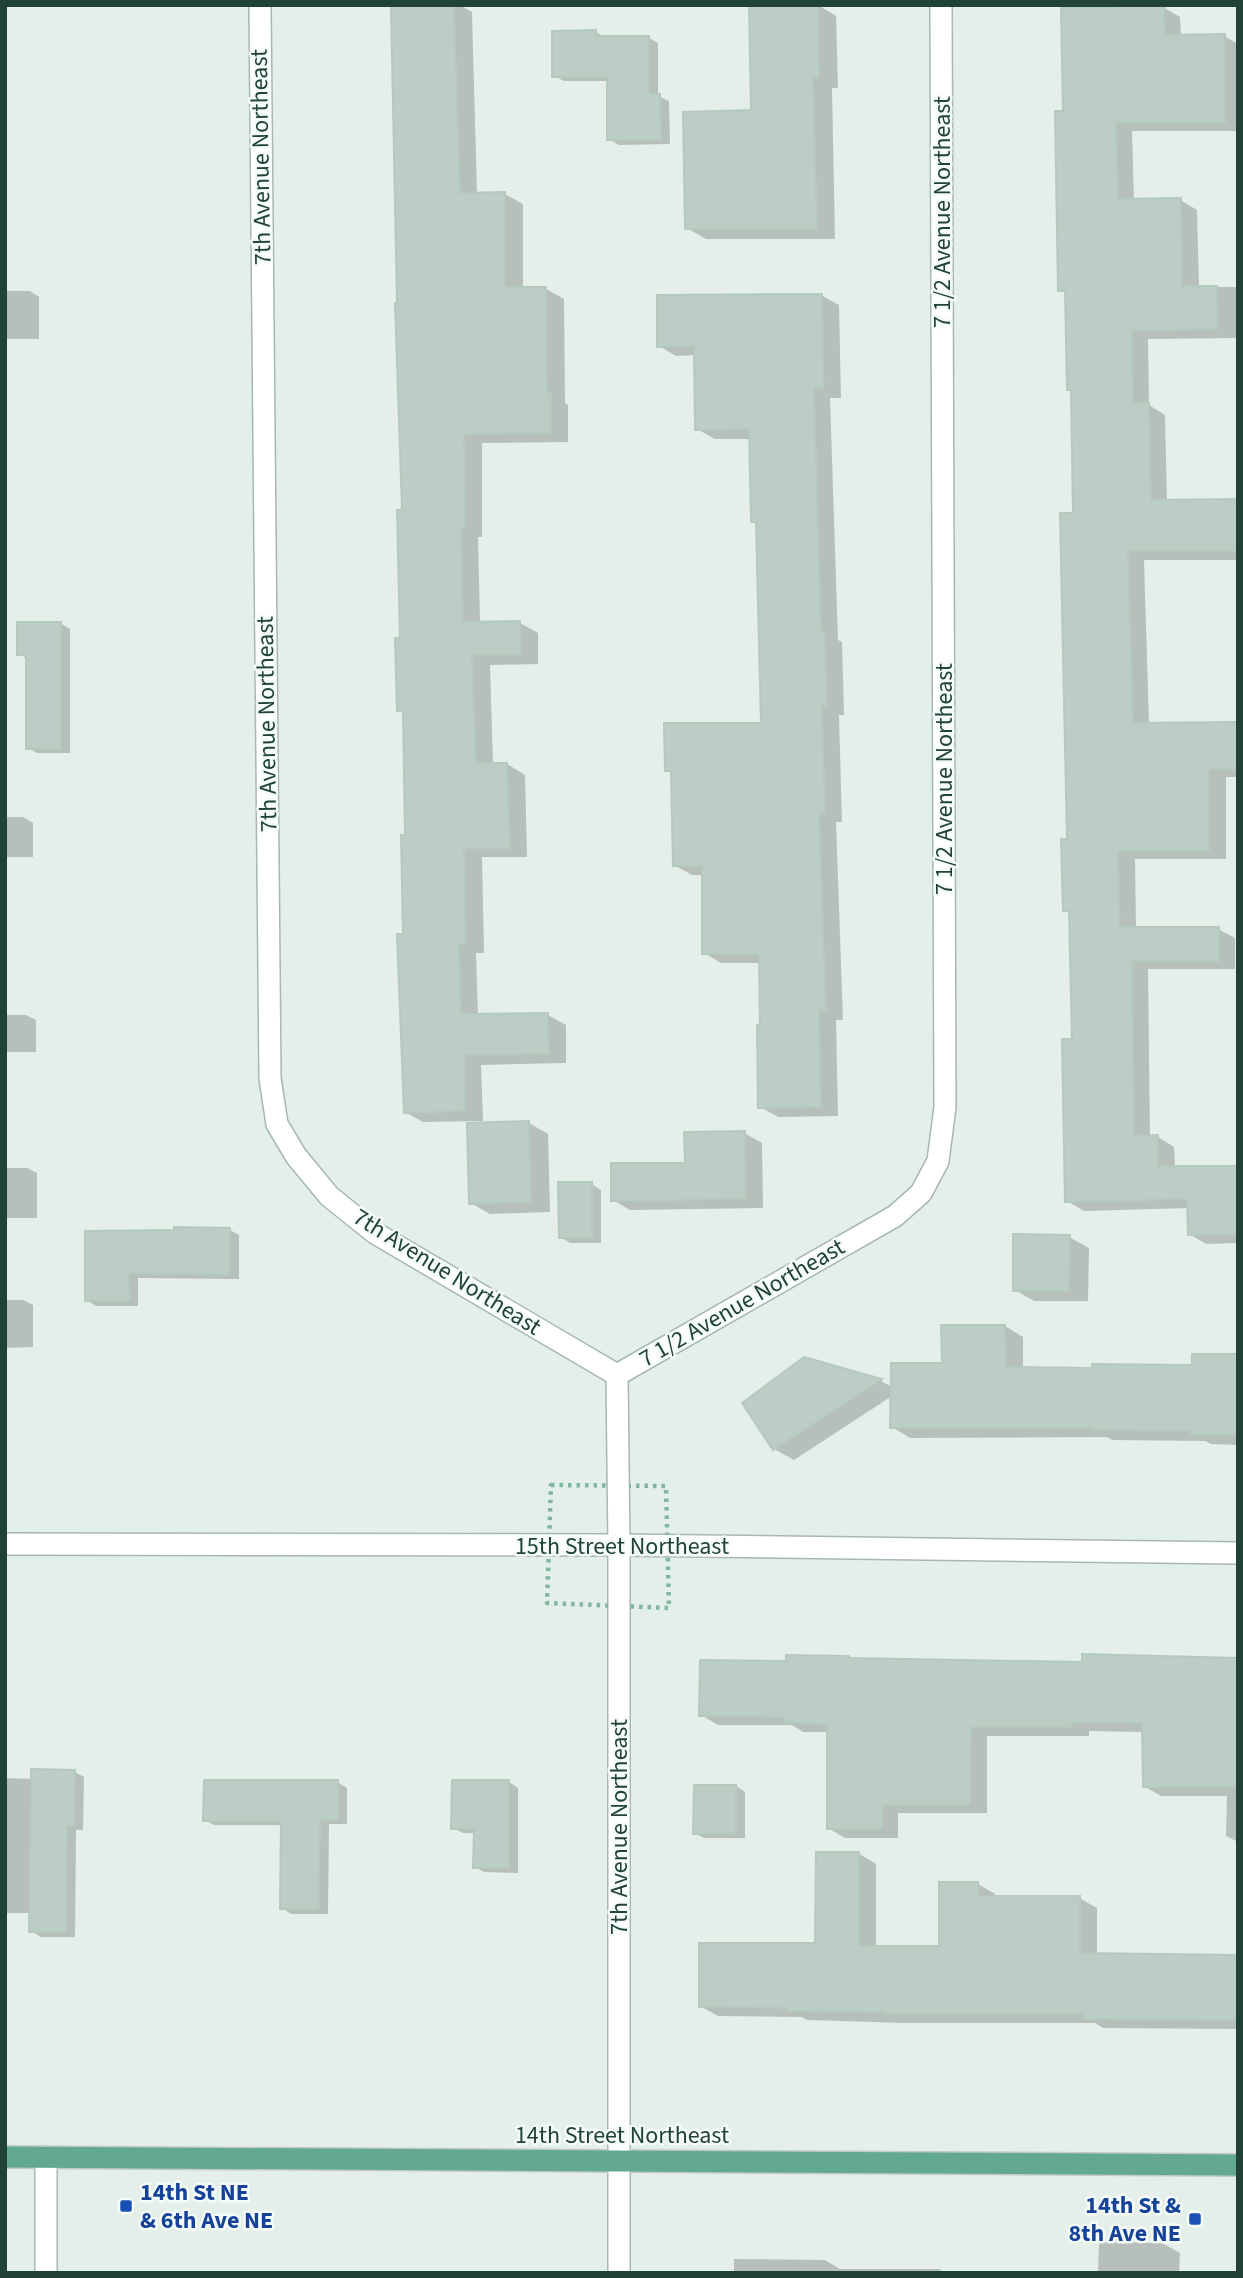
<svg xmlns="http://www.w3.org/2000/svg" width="1243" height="2278" font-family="'Source Sans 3',sans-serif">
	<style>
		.shadow { fill: #0003 }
		.building { fill: #bbcdc5; stroke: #b5c9bf; stroke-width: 2 }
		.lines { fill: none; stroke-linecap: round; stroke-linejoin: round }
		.minor-casing { stroke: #a6b8b0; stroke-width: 24 }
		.major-casing { stroke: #c1cac7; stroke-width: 24 }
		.path { stroke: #81b6a1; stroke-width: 4.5; stroke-dasharray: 3.5 5; stroke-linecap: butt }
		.minor { stroke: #fff; stroke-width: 21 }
		.major { stroke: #63a991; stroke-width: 21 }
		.transit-dot { fill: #1a4fb4; stroke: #f5fbf7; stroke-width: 2.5 }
		.labels { text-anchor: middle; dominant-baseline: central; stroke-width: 5; stroke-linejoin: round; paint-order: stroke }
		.street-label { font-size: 24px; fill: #214337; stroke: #f5fbf7 }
		.transit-label { font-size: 24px; font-weight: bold; fill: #164399; stroke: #f5fbf7; text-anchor: start }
	</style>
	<rect width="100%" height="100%" fill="#e4efe9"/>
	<!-- shadow -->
	<g class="shadow">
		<path d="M392 5H460L472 12 477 194H505L523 204V289H546L564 299 565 403 568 405V442L482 443V537H478L480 623H520L538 633V664L490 665 493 765 507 764 525 775 527 857H482L484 953H476L478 1016 548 1015 566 1025V1063L481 1065 483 1121 423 1122 405 1112 407 837 404 714 399 710 403 512Z"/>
		<path d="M818 5 836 16 838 88H832L835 239H706L687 228 753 112Z"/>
		<path d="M1163 7 1180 17 1181 36H1224L1238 44V131H1132L1134 201 1180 200 1197 210 1199 287H1238V338L1148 339 1149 405 1165 415 1167 502 1238 501V560H1144L1149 724 1238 723V777H1226V859H1135L1136 929H1218L1235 938V969H1148L1150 1137H1158L1174 1147 1175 1168H1238V1243L1206 1244 1189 1234V1208L1084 1211 1067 1201 1074 1041 1071 913 1064 910 1069 841 1075 515 1072 391 1069 389 1067 294 1060 290 1064 113Z"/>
		<path d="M596 32 606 38H649L658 43V96L669 101 670 144 619 145 609 139V81H564L554 76Z"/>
		<path d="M5 291H30L39 297V339H5Z"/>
		<path d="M821 295 839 305 841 398H830L838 640 842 642 844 715H839L842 822H836L843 1020H836L838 1116 778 1117 760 1107 761 963H721L704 953V875H692L674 865 673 774 666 770 763 725 758 524 753 521 751 439H715L697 429 696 355 676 356 659 346Z"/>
		<path d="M60 623 70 629V753H37L28 748V659L19 654Z"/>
		<path d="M5 817H23L33 823V857H5Z"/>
		<path d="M5 1015H26L36 1020V1052H5Z"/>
		<path d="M529 1123 548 1134 550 1212 490 1214 471 1203Z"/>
		<path d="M744 1133 762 1143 763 1208 630 1210 613 1200 687 1164Z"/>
		<path d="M5 1168H27L37 1173V1218H5Z"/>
		<path d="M591 1184 601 1190V1243H570L561 1237Z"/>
		<path d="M230 1230 239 1235V1279L138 1278V1306H96L87 1300 86 1233Z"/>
		<path d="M1069 1237 1089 1248 1088 1301H1034L1015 1290Z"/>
		<path d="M5 1300H23L33 1305V1347L5 1348Z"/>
		<path d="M1005 1326 1023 1337V1369L1193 1367 1238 1356V1445L1211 1444 1205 1441 1112 1440 1107 1437 910 1438 892 1427V1396L794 1460 774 1449 805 1359 881 1381 892 1387 943 1365Z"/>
		<path d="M849 1657 854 1660 1084 1663 1238 1660V1842L1226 1836 1227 1796H1161L1144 1786V1732L1089 1731V1736H987V1813H898V1838H845L828 1828V1732H803L792 1725H718L701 1715 787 1663Z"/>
		<path d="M75 1772 84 1777 83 1830H76L75 1937H41L31 1931V1913H5V1778L33 1779Z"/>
		<path d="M337 1782 347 1788V1824H329L328 1914H291L282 1908V1825H214L205 1820Z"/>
		<path d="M509 1782 518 1788V1873L484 1872 475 1867V1833H463L453 1828Z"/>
		<path d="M736 1786 745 1792V1838H704L695 1833Z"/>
		<path d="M858 1853 876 1864V1948H940L978 1884 995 1894V1898H1079L1097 1908V1955L1238 1957V2029L1103 2028 1095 2023H905L807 2020 802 2017 718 2016 700 2006 816 1945Z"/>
		<path d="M1099 2242 1162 2243 1180 2253 1179 2273H1098Z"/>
		<path d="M734 2259 825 2260 840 2269H939L945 2273H734Z"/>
	</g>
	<!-- building -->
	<g class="building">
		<path d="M391 5H454L460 193 505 192V287H546L547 393H551V433L464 434 465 528H461L463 622 520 621 521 655H472L476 763H507L510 848H464L466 944H459L461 1014 548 1013 549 1054 464 1055 465 1111 404 1113 397 934H403L401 835H405L403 711H397L395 638H400L397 510H402L395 303H397Z"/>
		<path d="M749 5H818L819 78H813L817 229H685L683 112 751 110Z"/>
		<path d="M1164 5 1165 35 1225 34V123H1116L1118 199 1181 198 1182 286H1217L1218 329 1132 331 1133 403H1149L1151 500 1238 499V551H1128L1133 723 1238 722V769H1209V851H1118L1120 927H1219V961H1132L1134 1136 1158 1135V1166H1238V1234L1188 1235 1187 1199 1065 1202 1062 1039H1072L1069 911H1063L1061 839H1067L1060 513H1073L1071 390H1067L1065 291H1058L1055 111H1063L1061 8Z"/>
		<path d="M596 30V36H649V94H660L661 140H607V77H552V31Z"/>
		<path d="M822 294 824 388 814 389 821 631H825L827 706H822L825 813H819L826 1011H819L821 1107 758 1108 757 1025H760L759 954H702V866H673L671 771H665L664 723H761L756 522H751L749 429 695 430 694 346 657 347V295Z"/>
		<path d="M17 622H61V749H26V655H17Z"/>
		<path d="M529 1121 531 1202 469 1204 467 1123Z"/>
		<path d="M745 1131 746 1199 611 1201V1163H685L684 1132Z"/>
		<path d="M558 1182H592V1238H559Z"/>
		<path d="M174 1227 230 1228V1275L129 1273 130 1301H85V1231L174 1230Z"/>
		<path d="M1013 1234 1070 1235 1069 1291H1013Z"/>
		<path d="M941 1325H1005L1006 1367 1092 1368V1364L1192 1365V1354H1238V1435H1191V1431L1092 1430V1428H890L891 1363H942Z"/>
		<path d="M804 1357 882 1379 773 1450 742 1403Z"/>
		<path d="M1082 1654 1238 1658V1787H1143L1142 1723 1072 1722V1727H971L970 1805H882V1829H827V1724L785 1723V1717L699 1716 700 1660 786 1661V1655L849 1656V1658L1082 1662Z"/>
		<path d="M31 1769 75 1770 74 1826H67L66 1932H29Z"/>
		<path d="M204 1780H338V1820H320L319 1909H280L281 1821H203Z"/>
		<path d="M452 1780H509V1868H473L474 1829H451Z"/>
		<path d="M694 1785H736V1834H693Z"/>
		<path d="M816 1852H859V1946H939V1882H978V1896H1080V1953L1238 1955V2020L1083 2019V2014H885V2012L787 2011V2008L699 2007V1943H815Z"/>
	</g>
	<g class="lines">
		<defs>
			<g id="minor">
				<path d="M260 5 270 1078 277 1124 296 1156 329 1196 375 1233 617 1375"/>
				<path d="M617 1375 895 1216 921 1193 938 1161 945 1107 941 5"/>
				<path d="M617 1375 619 1545V2273"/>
				<path d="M5 1544 619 1545 1238 1553"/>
				<path d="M46 2273V2157"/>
			</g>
			<path id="major" d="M5 2157 1238 2165"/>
		</defs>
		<!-- minor casing -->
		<use href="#minor" class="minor-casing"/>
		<!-- major casing -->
		<use href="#major" class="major-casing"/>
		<!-- path -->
		<path class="path" d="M551 1485 666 1486 669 1608 547 1603Z"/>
		<!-- minor -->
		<use href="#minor" class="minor"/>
		<!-- major -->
		<use href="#major" class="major"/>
	</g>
	<!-- markers -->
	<g class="transit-dot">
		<rect x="119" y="2199" width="14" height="14" rx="3.5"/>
		<rect x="1188" y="2212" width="14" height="14" rx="3.5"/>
	</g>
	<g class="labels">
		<!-- street labels -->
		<g class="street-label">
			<text transform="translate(261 157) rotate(-91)">7th Avenue Northeast</text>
			<text transform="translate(942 212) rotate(-90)">7 1/2 Avenue Northeast</text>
			<text transform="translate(267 724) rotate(-91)">7th Avenue Northeast</text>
			<text transform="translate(944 779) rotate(-90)">7 1/2 Avenue Northeast</text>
			<text transform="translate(447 1272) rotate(32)">7th Avenue Northeast</text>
			<text transform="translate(742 1303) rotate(-30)">7 1/2 Avenue Northeast</text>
			<text x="622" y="1546">15th Street Northeast</text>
			<text transform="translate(619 1827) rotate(-90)">7th Avenue Northeast</text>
			<text x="622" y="2135">14th Street Northeast</text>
		</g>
		<!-- transit labels -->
		<g class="transit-label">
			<text x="140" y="2192">14th St NE<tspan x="140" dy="28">&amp; 6th Ave NE</tspan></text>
			<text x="1181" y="2205" text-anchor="end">14th St &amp;<tspan x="1181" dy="28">8th Ave NE</tspan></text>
		</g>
	</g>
	<!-- border -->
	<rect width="1243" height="2278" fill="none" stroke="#214337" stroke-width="14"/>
</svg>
